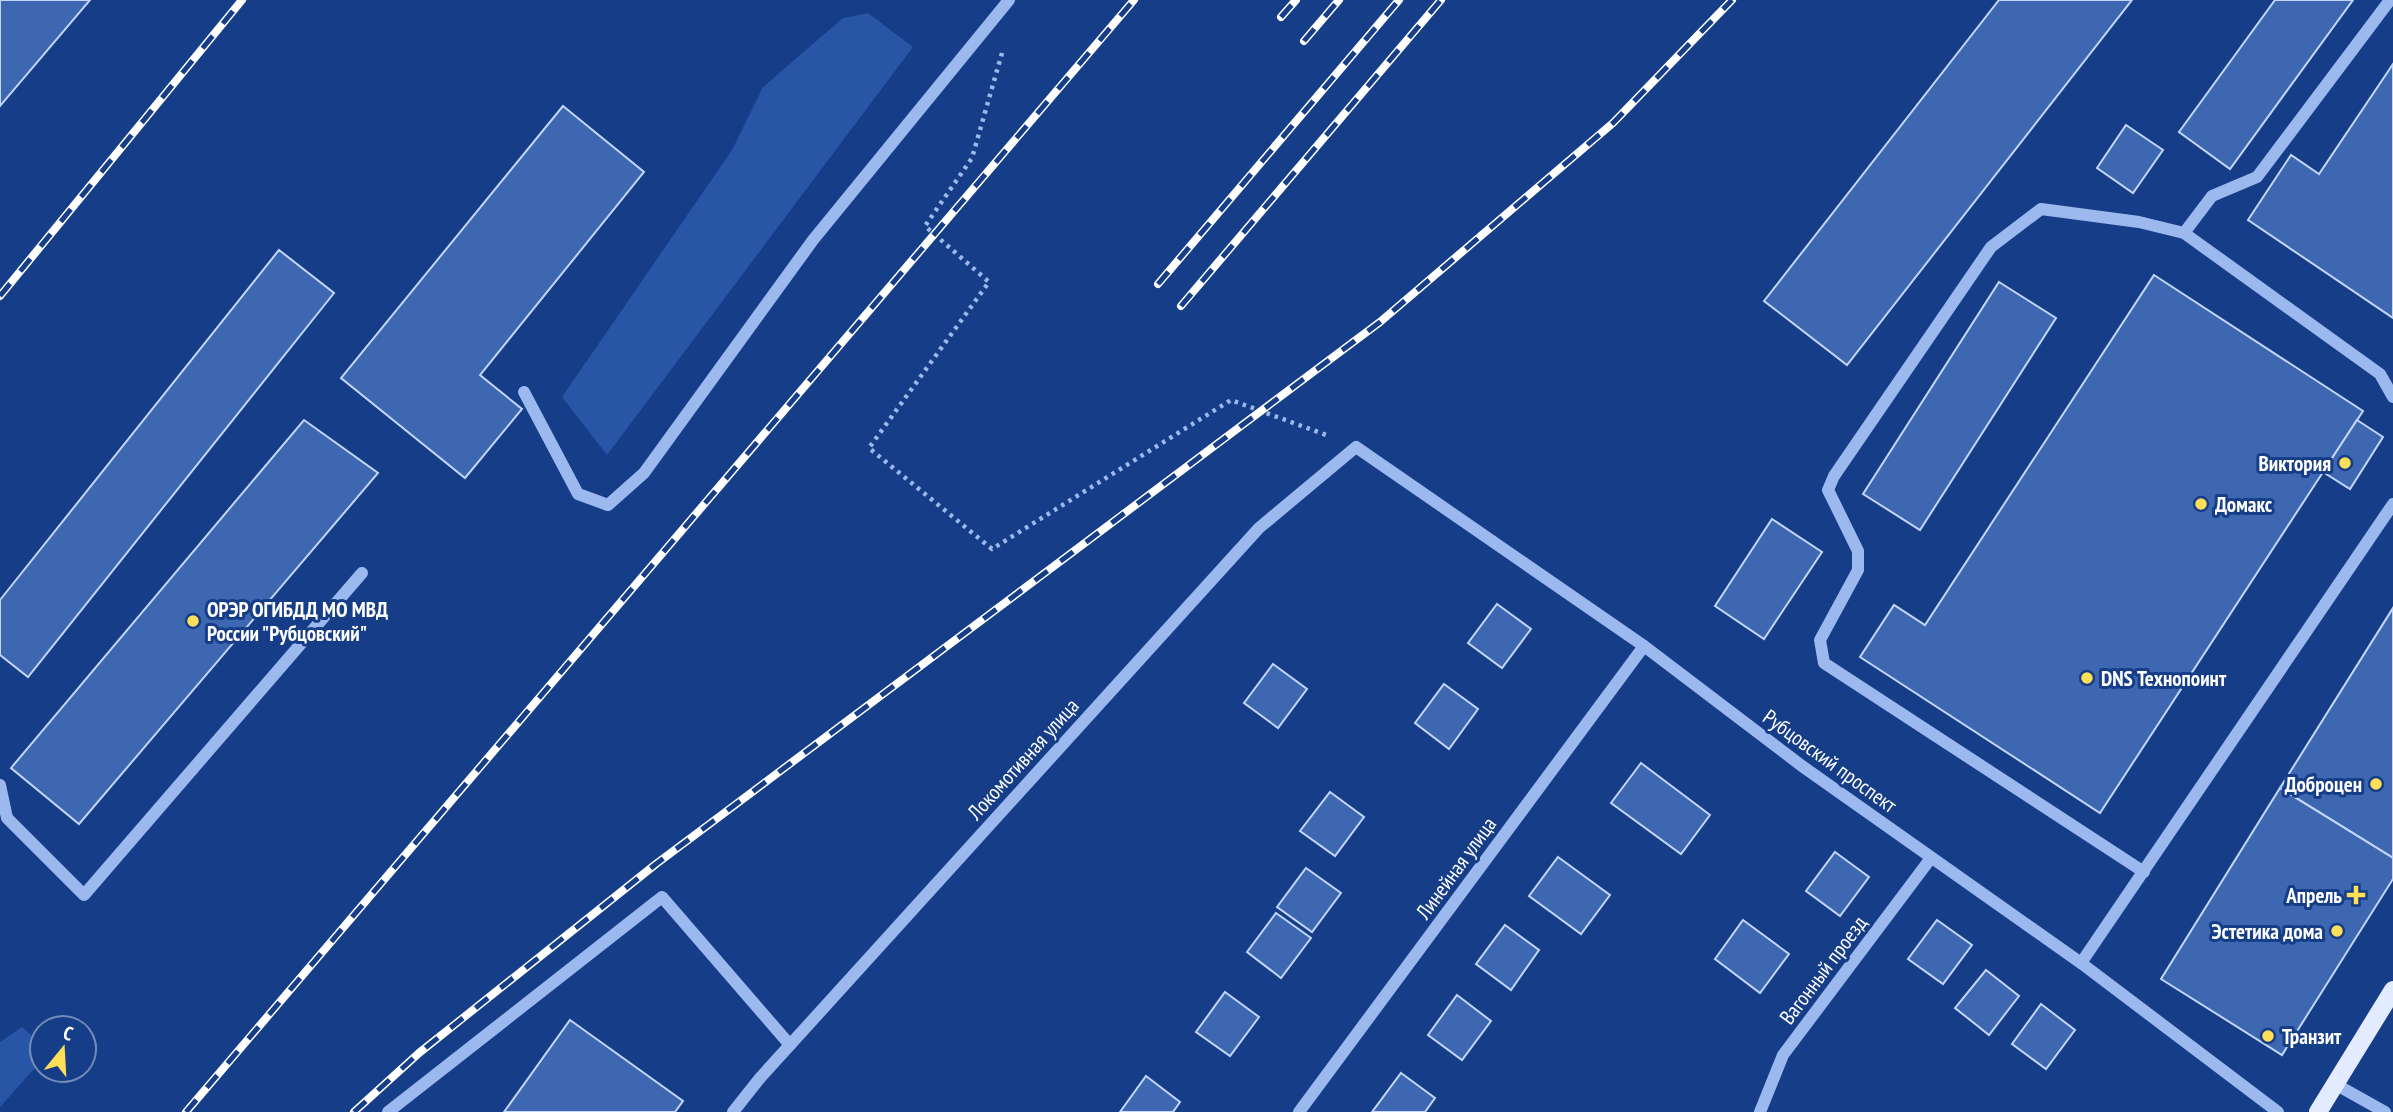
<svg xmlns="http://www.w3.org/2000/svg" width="2393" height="1112" font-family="'PT Sans Narrow',sans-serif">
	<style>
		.green { fill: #2855a5 }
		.building { fill: #3e67b1; stroke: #c1d6fa; stroke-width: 2 }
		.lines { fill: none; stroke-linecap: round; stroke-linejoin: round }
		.path { stroke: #9bb9ee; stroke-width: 4.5; stroke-dasharray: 3.5 5; stroke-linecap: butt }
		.minor { stroke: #9bb9ee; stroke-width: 12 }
		.major { stroke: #e2ebff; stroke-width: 18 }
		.rail-casing { stroke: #fff; stroke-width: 8 }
		.rail { stroke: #163d87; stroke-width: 5; stroke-dasharray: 16; stroke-linecap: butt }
		.poi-dot { fill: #ffde58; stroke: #163d87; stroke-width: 2.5 }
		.labels { text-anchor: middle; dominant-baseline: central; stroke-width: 6; stroke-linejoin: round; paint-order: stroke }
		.poi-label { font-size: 21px; font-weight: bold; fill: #fff; stroke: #163d87; text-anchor: end }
		.street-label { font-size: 21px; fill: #fff; stroke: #163d87 }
	</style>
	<rect width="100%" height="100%" fill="#163d87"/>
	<!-- green -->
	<g class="green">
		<path d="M868 13 913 47 607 455 562 397 732 150 763 87 843 18Z"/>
		<path d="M22 1027 42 1044V1060L0 1107V1042Z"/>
	</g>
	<!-- building -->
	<g class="building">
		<path d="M0 0H90L0 106Z"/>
		<path d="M1999 0H2132L1847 365 1764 301Z"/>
		<path d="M2275 0H2353L2230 169 2179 132Z"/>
		<path d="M2393 64V318L2248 220 2291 155 2319 174Z"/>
		<path d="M563 106 644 172 480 375 522 409 465 478 341 378Z"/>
		<path d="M2126 125 2163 150 2133 193 2097 168Z"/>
		<path d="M279 250 334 293 28 677 0 655V600Z"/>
		<path d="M2154 275 2363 411 2100 813 1860 657 1894 605 1925 625Z"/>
		<path d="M1999 282 2056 318 1920 530 1863 494Z"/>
		<path d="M304 420 378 473 79 824 11 768Z"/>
		<path d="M2357 420 2383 437 2350 489 2323 472Z"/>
		<path d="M1772 519 1822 552 1764 639 1715 606Z"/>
		<path d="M1497 604 1531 629 1502 668 1468 643Z"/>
		<path d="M2393 608V858L2280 788Z"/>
		<path d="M1273 664 1307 689 1278 728 1244 703Z"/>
		<path d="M1444 684 1478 709 1449 749 1415 723Z"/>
		<path d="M1641 763 1710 815 1681 854 1611 803Z"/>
		<path d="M2280 788 2393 858V879L2282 1055 2161 979Z"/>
		<path d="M1330 792 1364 817 1335 856 1300 831Z"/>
		<path d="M1835 852 1869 877 1840 916 1806 891Z"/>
		<path d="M1558 857 1610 895 1581 934 1529 896Z"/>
		<path d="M1306 868 1341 893 1312 932 1277 907Z"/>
		<path d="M1276 913 1311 938 1281 978 1247 952Z"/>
		<path d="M1743 920 1789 954 1760 993 1715 959Z"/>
		<path d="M1937 920 1972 945 1943 984 1908 959Z"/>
		<path d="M1505 925 1539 950 1511 990 1476 964Z"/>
		<path d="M1986 970 2019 996 1989 1035 1955 1008Z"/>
		<path d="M1225 992 1259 1017 1230 1056 1196 1032Z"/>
		<path d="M1457 995 1491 1021 1462 1060 1428 1035Z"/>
		<path d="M2041 1004 2075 1030 2046 1069 2012 1044Z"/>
		<path d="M570 1020 683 1101 675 1112H504Z"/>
		<path d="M1401 1073 1435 1098 1425 1112H1372Z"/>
		<path d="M1146 1076 1180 1102 1173 1112H1120Z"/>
	</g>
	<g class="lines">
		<!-- path -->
		<path class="path" d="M1002 53 972 158 925 226 989 282 869 448 992 549 1231 400 1329 436"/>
		<!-- minor -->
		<g class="minor">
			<path d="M2184 233 2212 196 2257 177 2390 0"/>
			<path d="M524 392 578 494 608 505 644 473 813 240 1009 0"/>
			<path d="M0 785 7 818 84 895 362 573"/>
			<path d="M2144 872 1824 663 1820 640 1858 570V551L1828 490 1834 476 1991 247 2041 209 2139 222 2184 233 2380 374 2393 397"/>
			<path d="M2081 963 2393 504"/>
			<path d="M2335 1084 2385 1112"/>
			<path d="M388 1112 662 897 790 1045"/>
			<path d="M733 1112 760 1078 1259 528 1356 447 1644 646 1802 766 2081 963 2278 1112"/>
			<path d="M1299 1112 1644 646"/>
			<path d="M1760 1112 1783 1055 1931 858"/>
		</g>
		<!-- major -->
		<path class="major" d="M2318 1112 2393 990"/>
		<defs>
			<g id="rail">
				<path d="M1281 17 1296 0"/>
				<path d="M1304 41 1339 0"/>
				<path d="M1158 284 1399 0"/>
				<path d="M0 296 242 0"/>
				<path d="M1181 306 1441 0"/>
				<path d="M186 1112 1134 0"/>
				<path d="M354 1112 419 1053 656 864 1380 322 1613 123 1732 0"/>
			</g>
		</defs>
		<!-- rail casing -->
		<use href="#rail" class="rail-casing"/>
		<!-- rail -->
		<use href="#rail" class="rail"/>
	</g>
	<!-- markers -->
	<g class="poi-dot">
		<circle cx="2345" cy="463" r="7"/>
		<circle cx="2201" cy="504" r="7"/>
		<circle cx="193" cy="621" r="7"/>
		<circle cx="2087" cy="678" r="7"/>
		<circle cx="2376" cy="784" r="7"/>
		<path d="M2352.5 884.5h7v7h7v7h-7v7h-7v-7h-7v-7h7z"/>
		<circle cx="2337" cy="931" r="7"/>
		<circle cx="2268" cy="1036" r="7"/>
	</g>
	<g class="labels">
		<!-- poi labels -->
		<g class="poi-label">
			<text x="2331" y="463">Виктория</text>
			<text x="2215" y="504" text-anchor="start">Домакс</text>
			<text x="207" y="609" text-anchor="start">ОРЭР ОГИБДД МО МВД<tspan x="207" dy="24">России "Рубцовский"</tspan></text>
			<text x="2101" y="678" text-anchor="start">DNS Технопоинт</text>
			<text x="2362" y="784">Доброцен</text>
			<text x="2342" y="895">Апрель</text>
			<text x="2323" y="931">Эстетика дома</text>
			<text x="2282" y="1036" text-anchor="start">Транзит</text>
		</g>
		<!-- street labels -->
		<g class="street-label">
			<text transform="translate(1023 759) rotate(-48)">Локомотивная улица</text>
			<text transform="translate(1830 761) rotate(36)">Рубцовский проспект</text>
			<text transform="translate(1456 868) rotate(-54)">Линейная улица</text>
			<text transform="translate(1823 970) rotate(-53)">Вагонный проезд</text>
		</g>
	</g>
	<!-- north arrow -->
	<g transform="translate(63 1049) rotate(18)"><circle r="33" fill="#163d87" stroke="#738bb7" stroke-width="2"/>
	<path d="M0-5L12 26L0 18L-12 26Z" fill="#ffde58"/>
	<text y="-10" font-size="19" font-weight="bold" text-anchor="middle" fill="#ffffff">С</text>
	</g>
</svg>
